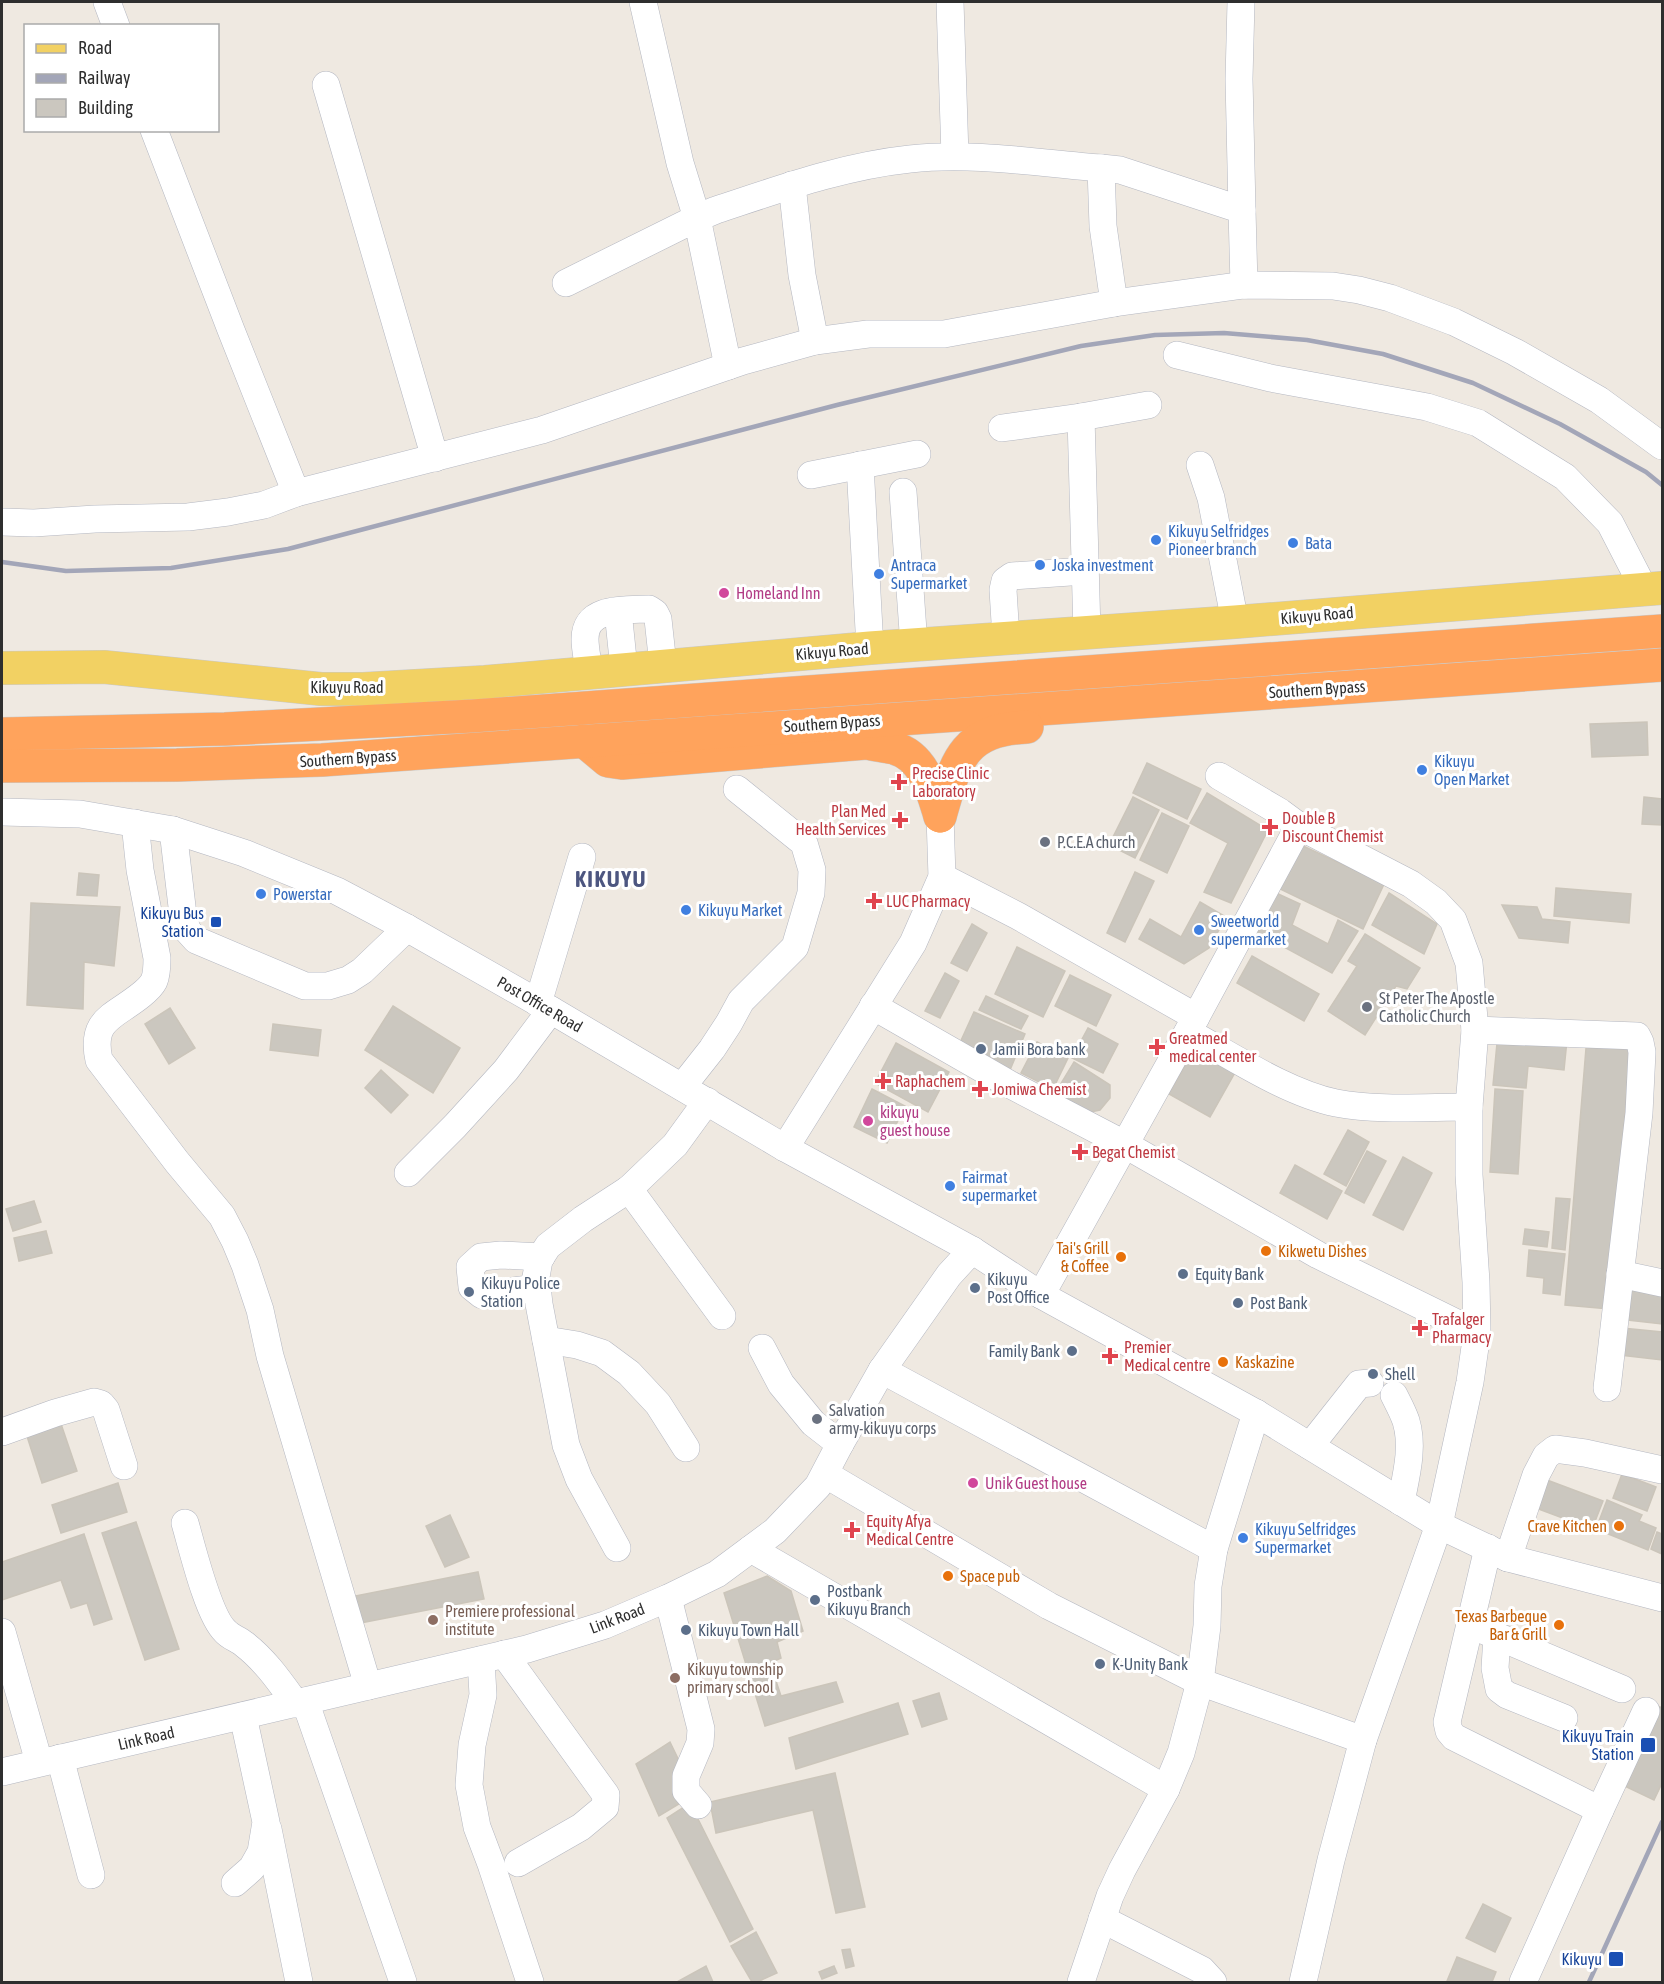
<svg xmlns="http://www.w3.org/2000/svg" width="1664" height="1984" font-family="'Asap Condensed',sans-serif">
	<style>
		.building { fill: #cbc7bf; stroke: #cbc5ba; stroke-width: 1.5 }
		.lines { fill: none; stroke-linecap: round; stroke-linejoin: round }
		.minor-casing { stroke: #b4b7c1; stroke-width: 28 }
		.major-casing { stroke: #c9c9c9; stroke-width: 34 }
		.highway-casing { stroke: #c9c9c9; stroke-width: 34 }
		.minor { stroke: #fff; stroke-width: 27 }
		.major { stroke: #f2d163; stroke-width: 33 }
		.highway { stroke: #ffa35c; stroke-width: 33 }
		.rail { stroke: #a3a6b8; stroke-width: 4.5 }
		.shop-dot { fill: #3f7fe0; stroke: #fff; stroke-width: 2 }
		.hotel-dot { fill: #d1479c; stroke: #fff; stroke-width: 2 }
		.health-dot { fill: #e0444e; stroke: #fff; stroke-width: 2 }
		.worship-dot { fill: #6b7280; stroke: #fff; stroke-width: 2 }
		.transit-dot { fill: #1a4fb4; stroke: #fff; stroke-width: 2 }
		.service-dot { fill: #5c6f8a; stroke: #fff; stroke-width: 2 }
		.food-dot { fill: #e8710a; stroke: #fff; stroke-width: 2 }
		.education-dot { fill: #8d6e63; stroke: #fff; stroke-width: 2 }
		.labels { text-anchor: middle; dominant-baseline: central; stroke-width: 6; stroke-linejoin: round; paint-order: stroke }
		.shop-label { font-size: 16px; fill: #366cbe; stroke: #fff; text-anchor: start }
		.hotel-label { font-size: 16px; fill: #b23c85; stroke: #fff; text-anchor: start }
		.street-label { font-size: 16px; fill: #2e2e2e; stroke: #fff }
		.health-label { font-size: 16px; fill: #be3a42; stroke: #fff; text-anchor: start }
		.worship-label { font-size: 16px; fill: #5b616d; stroke: #fff; text-anchor: start }
		.transit-label { font-size: 16px; fill: #164399; stroke: #fff; text-anchor: end }
		.service-label { font-size: 16px; fill: #4e5e75; stroke: #fff; text-anchor: start }
		.food-label { font-size: 16px; fill: #c56008; stroke: #fff; text-anchor: end }
		.education-label { font-size: 16px; fill: #785e54; stroke: #fff; text-anchor: start }
		.district-label { font-size: 22px; font-weight: bold; letter-spacing: 1.5px; fill: #4d5680; stroke: #fff }
	</style>
	<rect width="100%" height="100%" fill="#efe9e1"/>
	<!-- building -->
	<g class="building">
		<path d="M1647 722 1648 755 1592 757 1590 724Z"/>
		<path d="M1147 763 1201 789 1187 819 1133 793Z"/>
		<path d="M1207 793 1268 830 1231 903 1204 892 1228 843 1190 823Z"/>
		<path d="M1133 797 1159 810 1135 858 1109 845Z"/>
		<path d="M1644 797 1662 799V825L1642 824Z"/>
		<path d="M1162 813 1189 826 1167 873 1140 860Z"/>
		<path d="M1301 845 1384 884 1363 929 1280 889Z"/>
		<path d="M1135 872 1154 881 1125 942 1107 933Z"/>
		<path d="M79 873 99 875 97 896 77 895Z"/>
		<path d="M1556 888 1631 894 1629 923 1554 916Z"/>
		<path d="M1276 893 1300 904 1292 925 1328 944 1338 920 1358 931 1332 973 1258 933Z"/>
		<path d="M1389 893 1437 924 1424 954 1372 925Z"/>
		<path d="M1200 902 1226 917 1209 948 1184 964 1139 939 1150 919 1181 937Z"/>
		<path d="M31 903 120 907 114 966 84 962 83 1009 27 1005Z"/>
		<path d="M1502 905 1537 907 1542 919 1570 922 1568 943 1519 938Z"/>
		<path d="M972 924 987 933 967 971 951 963Z"/>
		<path d="M1365 934 1420 968 1407 989 1396 986 1365 1035 1328 1011 1357 966 1348 961Z"/>
		<path d="M1017 947 1065 971 1043 1017 995 994Z"/>
		<path d="M1252 956 1319 994 1304 1021 1237 983Z"/>
		<path d="M945 973 959 981 940 1018 925 1011Z"/>
		<path d="M1070 975 1111 995 1096 1026 1055 1006Z"/>
		<path d="M986 996 1028 1016 1021 1029 979 1010Z"/>
		<path d="M393 1006 460 1048 433 1093 365 1050Z"/>
		<path d="M170 1008 195 1048 169 1064 145 1024Z"/>
		<path d="M974 1012 1025 1034 1010 1070 958 1047Z"/>
		<path d="M273 1024 321 1030 318 1056 270 1050Z"/>
		<path d="M1088 1028 1118 1044 1103 1073 1072 1058Z"/>
		<path d="M1498 1033 1567 1040 1564 1070 1528 1066 1526 1088 1493 1085Z"/>
		<path d="M1587 1036 1631 1040 1609 1309 1565 1305Z"/>
		<path d="M1037 1042 1068 1058 1053 1089 1021 1073Z"/>
		<path d="M896 1043 949 1072 928 1112 875 1083Z"/>
		<path d="M1196 1046 1237 1069 1210 1117 1169 1094Z"/>
		<path d="M1074 1062 1110 1085V1098L1100 1110 1086 1113 1057 1090Z"/>
		<path d="M381 1070 408 1095 391 1113 365 1088Z"/>
		<path d="M872 1089 905 1106 887 1143 854 1127Z"/>
		<path d="M1495 1089 1523 1091 1518 1174 1490 1172Z"/>
		<path d="M1348 1130 1369 1142 1346 1186 1324 1174Z"/>
		<path d="M1367 1151 1386 1161 1364 1203 1345 1193Z"/>
		<path d="M1403 1157 1432 1173 1403 1230 1373 1215Z"/>
		<path d="M1295 1165 1342 1191 1327 1219 1280 1193Z"/>
		<path d="M1556 1198 1570 1199 1565 1250 1552 1248Z"/>
		<path d="M34 1201 41 1222 13 1231 6 1209Z"/>
		<path d="M1525 1229 1549 1232 1547 1247 1523 1244Z"/>
		<path d="M46 1231 52 1253 19 1261 14 1238Z"/>
		<path d="M1529 1250 1565 1254 1560 1295 1543 1293 1544 1278 1527 1276Z"/>
		<path d="M1622 1289 1662 1294V1324L1619 1319Z"/>
		<path d="M1622 1328 1662 1332V1360L1620 1355Z"/>
		<path d="M59 1418 77 1471 42 1483 25 1430Z"/>
		<path d="M1622 1474 1656 1487 1647 1511 1613 1498Z"/>
		<path d="M1547 1480 1603 1501 1592 1529 1536 1508Z"/>
		<path d="M118 1483 127 1512 61 1533 52 1505Z"/>
		<path d="M1607 1500 1642 1515 1639 1521 1656 1528 1648 1550 1596 1529Z"/>
		<path d="M450 1515 469 1557 445 1567 426 1526Z"/>
		<path d="M136 1522 179 1649 145 1660 102 1533Z"/>
		<path d="M1657 1532 1662 1534V1554L1651 1549Z"/>
		<path d="M84 1534 112 1619 94 1625 87 1603 71 1608 61 1580 2 1600V1562Z"/>
		<path d="M478 1572 484 1599 360 1623 355 1596Z"/>
		<path d="M767 1576 791 1591 803 1631 777 1642 781 1658 770 1663 781 1696 836 1682 843 1702 765 1726 724 1593Z"/>
		<path d="M939 1693 947 1719 922 1727 913 1701Z"/>
		<path d="M898 1703 908 1734 796 1769 789 1738Z"/>
		<path d="M1654 1704 1662 1708V1783L1654 1800 1616 1782Z"/>
		<path d="M670 1742 682 1767 687 1799 659 1816 636 1764Z"/>
		<path d="M835 1773 865 1907 836 1913 813 1810 716 1833 710 1802Z"/>
		<path d="M690 1803 753 1929 730 1942 667 1818Z"/>
		<path d="M1483 1904 1511 1918 1495 1952 1466 1938Z"/>
		<path d="M756 1932 777 1973 757 1982H752L731 1946Z"/>
		<path d="M850 1949 854 1966 846 1968 842 1950Z"/>
		<path d="M1457 1957 1496 1972 1492 1982 1447 1981Z"/>
		<path d="M706 1966 713 1982H677Z"/>
		<path d="M834 1966 837 1973 822 1979 819 1972Z"/>
	</g>
	<g class="lines">
		<defs>
			<g id="minor">
				<path d="M107 2 116 26"/>
				<path d="M643 2 680 163 697 218 716 210C780 189 843 166 910 159 973 152 1038 163 1101 168L1120 170 1242 210 1244 285"/>
				<path d="M950 2 955 156"/>
				<path d="M1241 2 1239 79 1242 210"/>
				<path d="M326 85 435 458"/>
				<path d="M154 130 231 330 296 493"/>
				<path d="M1101 168 1103 226 1114 303"/>
				<path d="M792 185 802 275 815 341"/>
				<path d="M566 283 697 218 728 366"/>
				<path d="M1177 355 1270 378 1427 407 1478 423 1565 477 1610 523 1644 589"/>
				<path d="M1002 428 1081 417"/>
				<path d="M860 465 870 648"/>
				<path d="M1200 465 1211 498 1235 622"/>
				<path d="M811 475 917 454"/>
				<path d="M903 492 914 645"/>
				<path d="M2 522 34 523 95 519 188 517 228 512 264 505 296 493 542 430 743 361 815 341 868 334H944L1114 303 1244 285 1333 286 1359 290 1390 298 1454 322 1515 352 1599 400 1662 446"/>
				<path d="M618 611 624 669"/>
				<path d="M1087 632 1081 417 1148 405"/>
				<path d="M1006 638 1003 590 1005 581 1012 576 1085 571"/>
				<path d="M589 672C588 661 585 650 585 639 585 606 625 610 649 609L655 613 658 619 663 665"/>
				<path d="M1219 776 1280 812 1299 826 1411 884 1436 902 1453 920 1469 963 1475 1030 1469 1107V1175L1476 1282 1477 1333 1470 1382 1439 1525 1363 1740 1331 1860 1303 1982"/>
				<path d="M2 812 80 814 173 830 244 853 337 891 407 928 551 1010 785 1148 972 1250 1041 1295 1256 1413 1439 1525 1508 1558 1662 1598"/>
				<path d="M135 823 140 870 157 958C157 965 157 974 154 981 151 987 146 991 141 995 114 1017 90 1019 99 1060L177 1162 222 1216 235 1241 245 1265 260 1310 270 1356 368 1686"/>
				<path d="M173 830 183 915 187 930 196 940 305 986H328L348 980 362 971 407 928"/>
				<path d="M942 877 1018 916 1196 1017"/>
				<path d="M538 1003 582 857"/>
				<path d="M873 1006 1009 1084 1124 1144 1318 1255 1477 1333"/>
				<path d="M1475 1030 1637 1036 1640 1042 1642 1052 1639 1113 1607 1388"/>
				<path d="M1188 1032C1232 1056 1287 1093 1336 1103 1379 1111 1425 1107 1469 1107"/>
				<path d="M682 1087 712 1049 729 1023 741 1001 795 947 811 893 812 870 804 843 737 789"/>
				<path d="M785 1148 913 943 942 877 940 816"/>
				<path d="M408 1173 455 1126 506 1070 551 1010"/>
				<path d="M629 1189 722 1316"/>
				<path d="M1620 1274 1662 1283"/>
				<path d="M537 1288 482 1295 472 1287 470 1267 481 1257 501 1255 541 1257"/>
				<path d="M1041 1295 1196 1017 1299 826"/>
				<path d="M546 1340 577 1345 602 1353 629 1373 658 1404 686 1448"/>
				<path d="M762 1348 781 1384 813 1423 840 1444"/>
				<path d="M882 1370 1214 1549"/>
				<path d="M1394 1395C1398 1403 1403 1412 1406 1421 1414 1447 1406 1476 1401 1502"/>
				<path d="M2 1432 55 1413 94 1402 101 1404 106 1410 124 1466"/>
				<path d="M1310 1446 1359 1384 1370 1383"/>
				<path d="M825 1474 1049 1606 1200 1682 1363 1740"/>
				<path d="M185 1523C192 1547 208 1615 225 1631 230 1637 238 1639 244 1644 265 1660 280 1682 296 1704"/>
				<path d="M617 1548 579 1479 566 1445 539 1304 536 1277 539 1260 548 1246 583 1219 629 1189 675 1145 707 1101"/>
				<path d="M1488 1548 1447 1722 1449 1731 1454 1737 1600 1810 1523 1982"/>
				<path d="M751 1549 1166 1789"/>
				<path d="M1508 1558 1536 1475 1546 1456 1555 1449 1585 1453 1662 1470"/>
				<path d="M668 1598 701 1729 700 1743 686 1776V1791L698 1805"/>
				<path d="M1471 1625 1622 1689"/>
				<path d="M2 1632 39 1762"/>
				<path d="M1497 1636 1495 1668 1499 1689 1507 1695 1564 1718"/>
				<path d="M504 1654 606 1795 605 1807 581 1827 518 1863"/>
				<path d="M481 1660 483 1695 472 1745 469 1785 477 1827 491 1864 530 1982"/>
				<path d="M305 1701 403 1982"/>
				<path d="M60 1758 91 1875"/>
				<path d="M2 1772 527 1649 605 1625 668 1598 717 1574 775 1531 818 1486 840 1444 882 1370 949 1275 972 1250"/>
				<path d="M1600 1810 1646 1711"/>
				<path d="M268 1829 299 1982"/>
				<path d="M235 1883 252 1868 261 1852 266 1822 243 1716"/>
				<path d="M1102 1919 1202 1970 1213 1982"/>
				<path d="M1081 1982 1110 1896 1122 1870 1166 1789 1181 1753 1200 1682 1207 1626 1208 1586 1214 1549 1256 1413"/>
			</g>
			<path id="major" d="M2 668 104 667 321 689H363L485 682 870 648 1235 622 1662 588"/>
			<g id="highway">
				<path d="M2 734 225 729 472 716 1662 631"/>
				<path d="M584 741 608 761 622 763 866 743C875 745 885 746 894 748 924 756 932 790 940 816"/>
				<path d="M2 766 177 765 322 760 1662 665"/>
				<path d="M940 816C956 761 962 730 1027 727"/>
			</g>
		</defs>
		<!-- minor casing -->
		<use href="#minor" class="minor-casing"/>
		<!-- major casing -->
		<use href="#major" class="major-casing"/>
		<!-- highway casing -->
		<use href="#highway" class="highway-casing"/>
		<!-- minor -->
		<use href="#minor" class="minor"/>
		<!-- major -->
		<use href="#major" class="major"/>
		<!-- highway -->
		<use href="#highway" class="highway"/>
		<!-- rail -->
		<g class="rail">
			<path d="M2 562 66 571 171 568 288 549 837 405 1081 346 1155 335 1224 333 1307 340 1383 354 1473 383 1560 424 1646 472 1662 485"/>
			<path d="M1589 1982 1662 1822"/>
		</g>
	</g>
	<!-- markers -->
	<g class="shop-dot">
		<circle cx="1156" cy="540" r="6"/>
		<circle cx="1293" cy="543" r="6"/>
		<circle cx="1040" cy="565" r="6"/>
		<circle cx="879" cy="574" r="6"/>
		<circle cx="1422" cy="770" r="6"/>
		<circle cx="261" cy="894" r="6"/>
		<circle cx="686" cy="910" r="6"/>
		<circle cx="1199" cy="930" r="6"/>
		<circle cx="950" cy="1186" r="6"/>
		<circle cx="1243" cy="1538" r="6"/>
	</g>
	<g class="hotel-dot">
		<circle cx="724" cy="593" r="6"/>
		<circle cx="868" cy="1121" r="6"/>
		<circle cx="973" cy="1483" r="6"/>
	</g>
	<g class="health-dot">
		<path d="M896 773h6v6h6v6h-6v6h-6v-6h-6v-6h6z"/>
		<path d="M897 811h6v6h6v6h-6v6h-6v-6h-6v-6h6z"/>
		<path d="M1267 818h6v6h6v6h-6v6h-6v-6h-6v-6h6z"/>
		<path d="M871 892h6v6h6v6h-6v6h-6v-6h-6v-6h6z"/>
		<path d="M1154 1038h6v6h6v6h-6v6h-6v-6h-6v-6h6z"/>
		<path d="M880 1072h6v6h6v6h-6v6h-6v-6h-6v-6h6z"/>
		<path d="M977 1080h6v6h6v6h-6v6h-6v-6h-6v-6h6z"/>
		<path d="M1077 1143h6v6h6v6h-6v6h-6v-6h-6v-6h6z"/>
		<path d="M1417 1319h6v6h6v6h-6v6h-6v-6h-6v-6h6z"/>
		<path d="M1107 1347h6v6h6v6h-6v6h-6v-6h-6v-6h6z"/>
		<path d="M849 1521h6v6h6v6h-6v6h-6v-6h-6v-6h6z"/>
	</g>
	<g class="worship-dot">
		<circle cx="1045" cy="842" r="6"/>
		<circle cx="1367" cy="1007" r="6"/>
		<circle cx="817" cy="1419" r="6"/>
	</g>
	<g class="transit-dot">
		<rect x="210" y="916" width="12" height="12" rx="3"/>
		<rect x="1640" y="1737" width="16" height="16" rx="3"/>
		<rect x="1608" y="1951" width="16" height="16" rx="3"/>
	</g>
	<g class="service-dot">
		<circle cx="981" cy="1049" r="6"/>
		<circle cx="1183" cy="1274" r="6"/>
		<circle cx="975" cy="1288" r="6"/>
		<circle cx="469" cy="1292" r="6"/>
		<circle cx="1238" cy="1303" r="6"/>
		<circle cx="1072" cy="1351" r="6"/>
		<circle cx="1373" cy="1374" r="6"/>
		<circle cx="815" cy="1600" r="6"/>
		<circle cx="686" cy="1630" r="6"/>
		<circle cx="1100" cy="1664" r="6"/>
	</g>
	<g class="food-dot">
		<circle cx="1266" cy="1251" r="6"/>
		<circle cx="1121" cy="1257" r="6"/>
		<circle cx="1223" cy="1362" r="6"/>
		<circle cx="1619" cy="1526" r="6"/>
		<circle cx="948" cy="1576" r="6"/>
		<circle cx="1559" cy="1625" r="6"/>
	</g>
	<g class="education-dot">
		<circle cx="433" cy="1620" r="6"/>
		<circle cx="675" cy="1678" r="6"/>
	</g>
	<g class="labels">
		<!-- shop labels -->
		<g class="shop-label">
			<text x="1168" y="531">Kikuyu Selfridges<tspan x="1168" dy="18">Pioneer branch</tspan></text>
			<text x="1305" y="543">Bata</text>
			<text x="891" y="565">Antraca<tspan x="891" dy="18">Supermarket</tspan></text>
			<text x="1052" y="565">Joska investment</text>
			<text x="1434" y="761">Kikuyu<tspan x="1434" dy="18">Open Market</tspan></text>
			<text x="273" y="894">Powerstar</text>
			<text x="698" y="910">Kikuyu Market</text>
			<text x="1211" y="921">Sweetworld<tspan x="1211" dy="18">supermarket</tspan></text>
			<text x="962" y="1177">Fairmat<tspan x="962" dy="18">supermarket</tspan></text>
			<text x="1255" y="1529">Kikuyu Selfridges<tspan x="1255" dy="18">Supermarket</tspan></text>
		</g>
		<!-- hotel labels -->
		<g class="hotel-label">
			<text x="736" y="593">Homeland Inn</text>
			<text x="880" y="1112">kikuyu<tspan x="880" dy="18">guest house</tspan></text>
			<text x="985" y="1483">Unik Guest house</text>
		</g>
		<!-- street labels -->
		<g class="street-label">
			<text transform="translate(1317 615) rotate(-5)">Kikuyu Road</text>
			<text transform="translate(832 651) rotate(-5)">Kikuyu Road</text>
			<text x="347" y="687">Kikuyu Road</text>
			<text transform="translate(1317 689) rotate(-4)">Southern Bypass</text>
			<text transform="translate(832 723) rotate(-4)">Southern Bypass</text>
			<text transform="translate(348 758) rotate(-4)">Southern Bypass</text>
			<text transform="translate(540 1004) rotate(30)">Post Office Road</text>
			<text transform="translate(617 1618) rotate(-21)">Link Road</text>
			<text transform="translate(146 1738) rotate(-13)">Link Road</text>
		</g>
		<!-- health labels -->
		<g class="health-label">
			<text x="912" y="773">Precise Clinic<tspan x="912" dy="18">Laboratory</tspan></text>
			<text x="886" y="811" text-anchor="end">Plan Med<tspan x="886" dy="18">Health Services</tspan></text>
			<text x="1282" y="818">Double B<tspan x="1282" dy="18">Discount Chemist</tspan></text>
			<text x="886" y="901">LUC Pharmacy</text>
			<text x="1169" y="1038">Greatmed<tspan x="1169" dy="18">medical center</tspan></text>
			<text x="895" y="1081">Raphachem</text>
			<text x="992" y="1089">Jomiwa Chemist</text>
			<text x="1092" y="1152">Begat Chemist</text>
			<text x="1432" y="1319">Trafalger<tspan x="1432" dy="18">Pharmacy</tspan></text>
			<text x="1124" y="1347">Premier<tspan x="1124" dy="18">Medical centre</tspan></text>
			<text x="866" y="1521">Equity Afya<tspan x="866" dy="18">Medical Centre</tspan></text>
		</g>
		<!-- worship labels -->
		<g class="worship-label">
			<text x="1057" y="842">P.C.E.A church</text>
			<text x="1379" y="998">St Peter The Apostle<tspan x="1379" dy="18">Catholic Church</tspan></text>
			<text x="829" y="1410">Salvation<tspan x="829" dy="18">army-kikuyu corps</tspan></text>
		</g>
		<!-- transit labels -->
		<g class="transit-label">
			<text x="204" y="913">Kikuyu Bus<tspan x="204" dy="18">Station</tspan></text>
			<text x="1634" y="1736">Kikuyu Train<tspan x="1634" dy="18">Station</tspan></text>
			<text x="1602" y="1959">Kikuyu</text>
		</g>
		<!-- service labels -->
		<g class="service-label">
			<text x="993" y="1049">Jamii Bora bank</text>
			<text x="1195" y="1274">Equity Bank</text>
			<text x="987" y="1279">Kikuyu<tspan x="987" dy="18">Post Office</tspan></text>
			<text x="481" y="1283">Kikuyu Police<tspan x="481" dy="18">Station</tspan></text>
			<text x="1250" y="1303">Post Bank</text>
			<text x="1060" y="1351" text-anchor="end">Family Bank</text>
			<text x="1385" y="1374">Shell</text>
			<text x="827" y="1591">Postbank<tspan x="827" dy="18">Kikuyu Branch</tspan></text>
			<text x="698" y="1630">Kikuyu Town Hall</text>
			<text x="1112" y="1664">K-Unity Bank</text>
		</g>
		<!-- food labels -->
		<g class="food-label">
			<text x="1109" y="1248">Tai's Grill<tspan x="1109" dy="18">&amp; Coffee</tspan></text>
			<text x="1278" y="1251" text-anchor="start">Kikwetu Dishes</text>
			<text x="1235" y="1362" text-anchor="start">Kaskazine</text>
			<text x="1607" y="1526">Crave Kitchen</text>
			<text x="960" y="1576" text-anchor="start">Space pub</text>
			<text x="1547" y="1616">Texas Barbeque<tspan x="1547" dy="18">Bar &amp; Grill</tspan></text>
		</g>
		<!-- education labels -->
		<g class="education-label">
			<text x="445" y="1611">Premiere professional<tspan x="445" dy="18">institute</tspan></text>
			<text x="687" y="1669">Kikuyu township<tspan x="687" dy="18">primary school</tspan></text>
		</g>
		<!-- district labels -->
		<g class="district-label">
			<text x="611" y="879">KIKUYU</text>
		</g>
	</g>
	<!-- border -->
	<rect width="1664" height="1984" fill="none" stroke="#2e2e2e" stroke-width="6"/>
	<!-- legend -->
	<rect x="24" y="24" width="195" height="108" fill="#ffffff" stroke="#ababab" stroke-width="1.5"/>
	<rect x="36" y="44" width="30" height="9" fill="#f2d163" stroke="#ababab" stroke-width="1.5"/>
	<text x="78" y="54" font-size="18" fill="#2e2e2e">Road</text>
	<rect x="36" y="74" width="30" height="9" fill="#a3a6b8" stroke="#ababab" stroke-width="1.5"/>
	<text x="78" y="84" font-size="18" fill="#2e2e2e">Railway</text>
	<rect x="36" y="99" width="30" height="18" fill="#cbc7bf" stroke="#ababab" stroke-width="1.5"/>
	<text x="78" y="114" font-size="18" fill="#2e2e2e">Building</text>
</svg>
